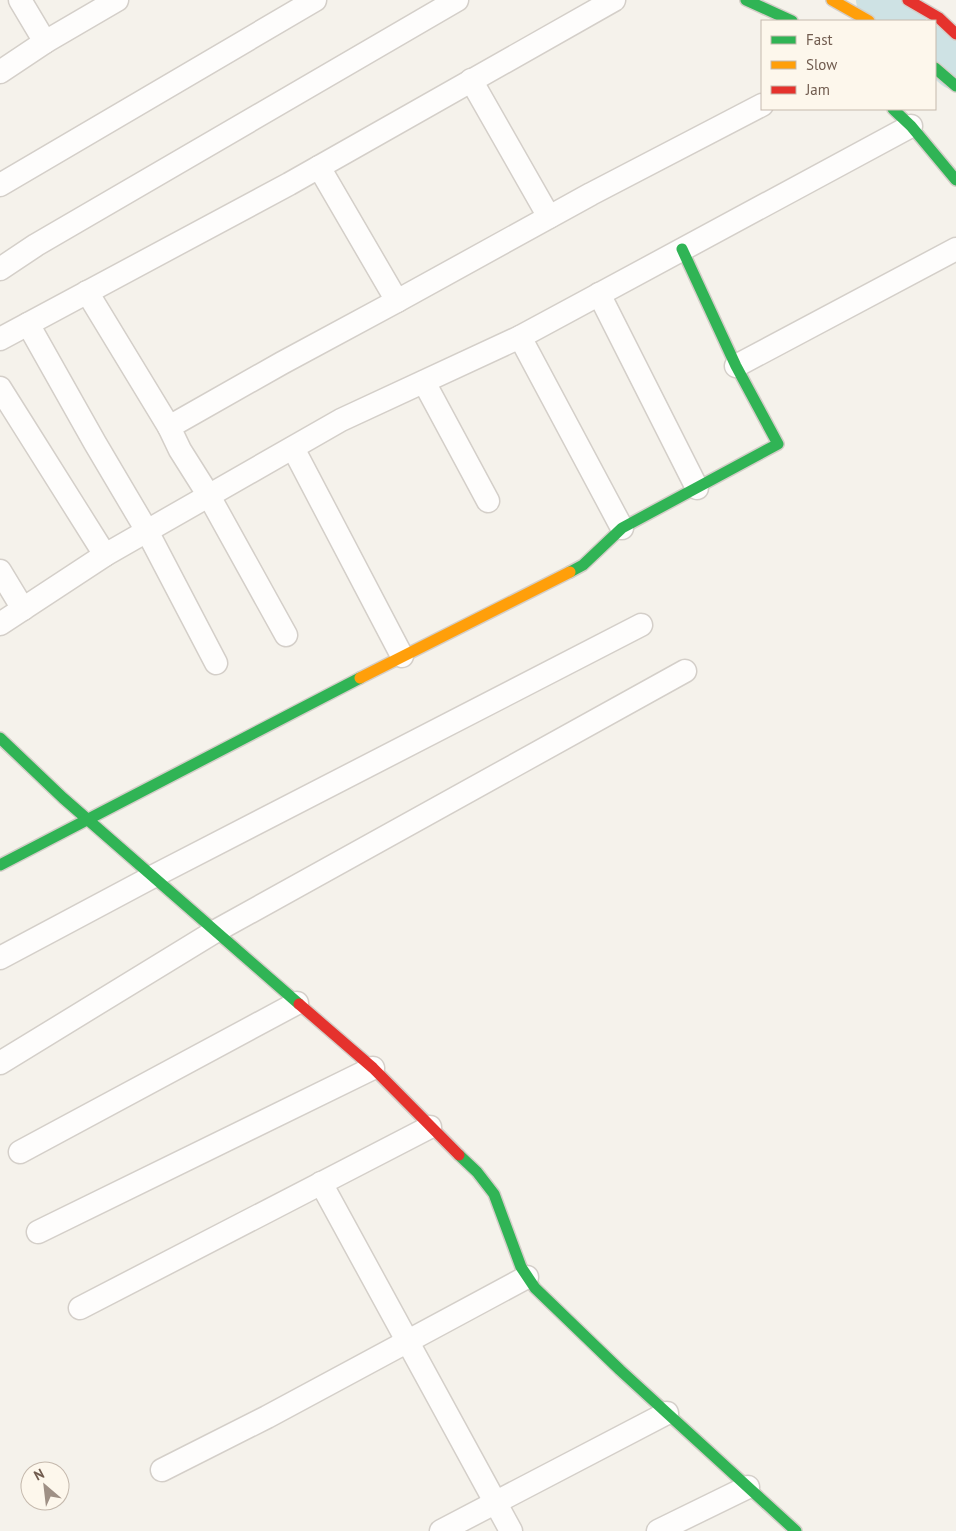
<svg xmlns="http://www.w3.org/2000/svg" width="956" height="1531" font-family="'PT Sans',sans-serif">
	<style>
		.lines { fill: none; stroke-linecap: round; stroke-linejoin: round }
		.river { stroke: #cee2e4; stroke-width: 46 }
		.street-casing { stroke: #d4cfc9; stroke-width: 25 }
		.fast-casing { stroke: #d4cec8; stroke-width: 14 }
		.slow-casing { stroke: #d4cec8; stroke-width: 14 }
		.jam-casing { stroke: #d4cec8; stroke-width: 14 }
		.street { stroke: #fefdfc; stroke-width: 22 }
		.fast { stroke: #30b455; stroke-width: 11 }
		.slow { stroke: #ff9f0a; stroke-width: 11 }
		.jam { stroke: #e5322d; stroke-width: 11 }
	</style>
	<rect width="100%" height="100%" fill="#f5f2eb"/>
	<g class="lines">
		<!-- river -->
		<g class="river">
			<path d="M879 0 903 21"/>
			<path d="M935 49 956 67"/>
		</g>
		<defs>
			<g id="street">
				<path d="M20 0 45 42"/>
				<path d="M0 72 45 42 117 0"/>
				<path d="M471 80 549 217"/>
				<path d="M319 167 397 301"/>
				<path d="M0 185 315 0"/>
				<path d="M0 269 36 245 457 0"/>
				<path d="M87 292 169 427"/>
				<path d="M599 294 697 488"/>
				<path d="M28 324 95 443 147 531 216 663"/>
				<path d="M520 337 622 528"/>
				<path d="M0 339 289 184 614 0"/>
				<path d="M736 366 956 249"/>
				<path d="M424 382 488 501"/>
				<path d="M0 388 105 555"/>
				<path d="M293 448 402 656"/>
				<path d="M0 571 23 609"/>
				<path d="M0 624 105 555 341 420 520 337 911 126"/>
				<path d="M286 635 209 496 180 450 169 427 282 363 397 301 591 194 762 105"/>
				<path d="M0 958 152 877 641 625"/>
				<path d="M0 1063 214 932 685 671"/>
				<path d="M20 1152 297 1003"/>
				<path d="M321 1183 511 1531"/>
				<path d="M38 1232 373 1068"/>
				<path d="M80 1308 430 1127"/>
				<path d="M162 1470 267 1417 527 1277"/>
				<path d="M441 1531 667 1413"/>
				<path d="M658 1531 748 1487"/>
			</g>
			<g id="fast">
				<path d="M746 0 792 21"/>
				<path d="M935 68 956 86"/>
				<path d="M893 109 911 126 956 180"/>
				<path d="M570 572 583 565 622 528 778 444 736 366 682 249"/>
				<path d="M0 738 63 798 299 1004"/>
				<path d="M0 865 360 678"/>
				<path d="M459 1155 477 1172 494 1194 521 1267 535 1288 620 1370 796 1531"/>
			</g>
			<g id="slow">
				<path d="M832 0 869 21"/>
				<path d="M360 678 570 572"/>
			</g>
			<g id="jam">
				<path d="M908 0 939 18 956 34"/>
				<path d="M299 1004 373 1068 459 1155"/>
			</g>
		</defs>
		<!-- street casing -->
		<use href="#street" class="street-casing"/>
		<!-- fast casing -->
		<use href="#fast" class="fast-casing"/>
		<!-- slow casing -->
		<use href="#slow" class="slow-casing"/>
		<!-- jam casing -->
		<use href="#jam" class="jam-casing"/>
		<!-- street -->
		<use href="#street" class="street"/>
		<!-- fast -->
		<use href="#fast" class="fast"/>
		<!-- slow -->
		<use href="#slow" class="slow"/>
		<!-- jam -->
		<use href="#jam" class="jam"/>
	</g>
	<!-- legend -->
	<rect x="761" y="20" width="175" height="90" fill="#fdf7ec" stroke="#c5b9ad"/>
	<rect x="771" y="36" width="25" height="8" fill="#30b455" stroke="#c5b9ad"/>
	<text x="806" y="45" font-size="15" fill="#705b4e">Fast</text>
	<rect x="771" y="61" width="25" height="8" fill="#ff9f0a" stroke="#c5b9ad"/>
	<text x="806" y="70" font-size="15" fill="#705b4e">Slow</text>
	<rect x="771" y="86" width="25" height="8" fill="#e5322d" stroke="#c5b9ad"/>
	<text x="806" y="95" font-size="15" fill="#705b4e">Jam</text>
	<!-- north arrow -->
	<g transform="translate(45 1486) rotate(332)"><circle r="24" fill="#fdf7ec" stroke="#c5b9ad"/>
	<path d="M0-4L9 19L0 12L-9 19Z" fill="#9f9085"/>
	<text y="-8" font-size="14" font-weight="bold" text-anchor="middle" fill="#705b4e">N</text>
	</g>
</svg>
